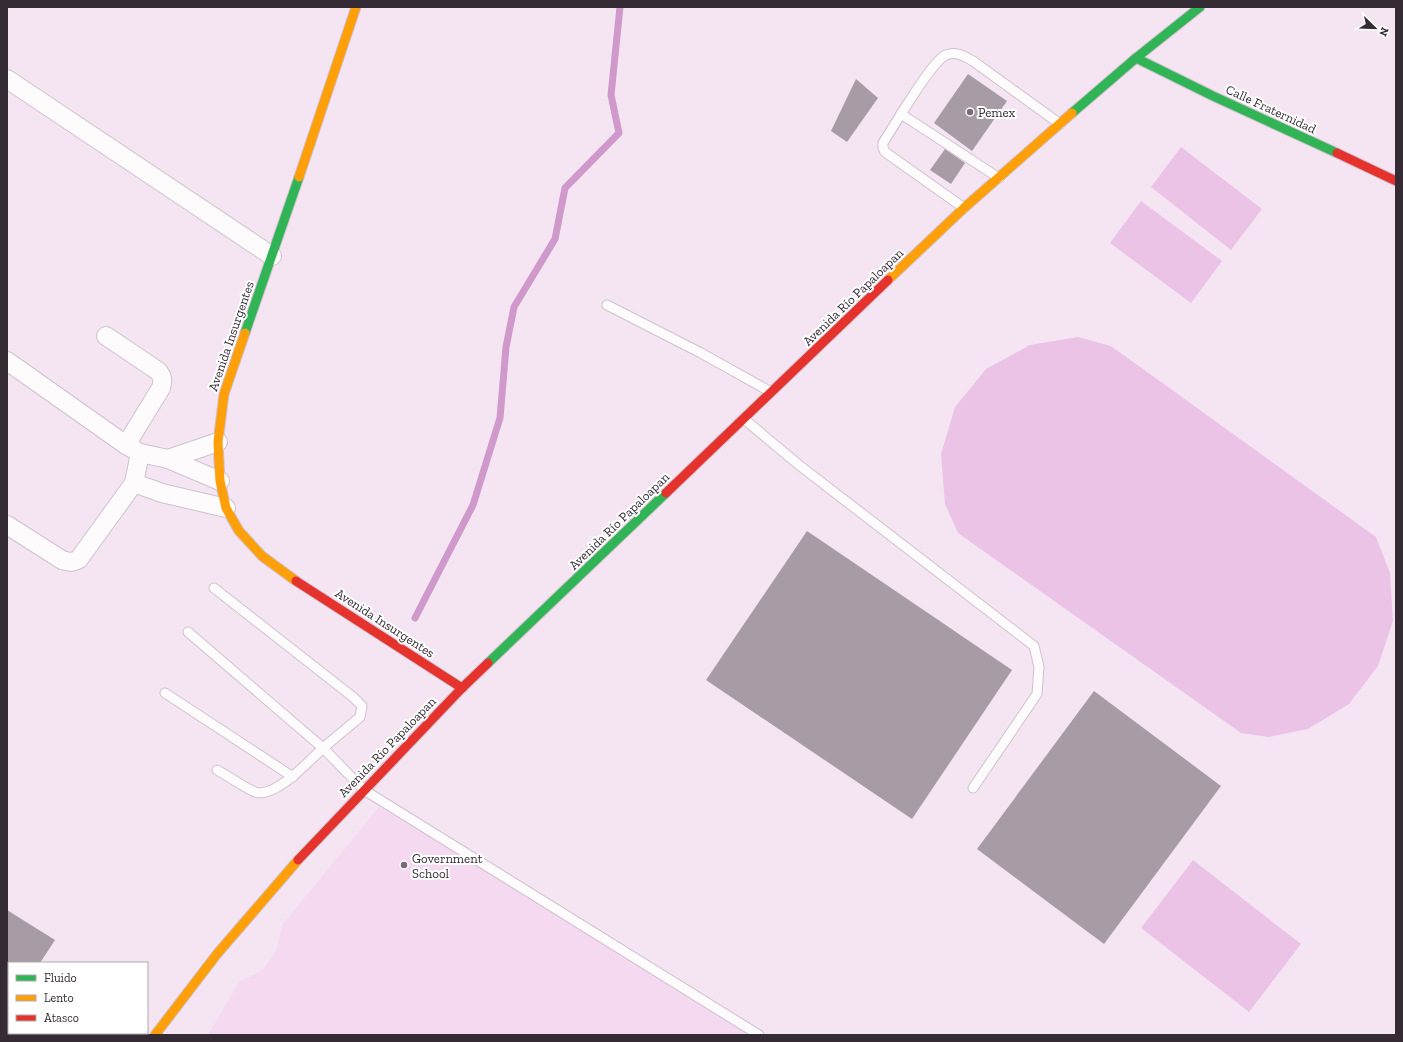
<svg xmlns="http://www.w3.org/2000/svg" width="1403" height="1042" font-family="'Zilla Slab',serif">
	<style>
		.built { fill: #f4d9f1 }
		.green { fill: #ebc3e7 }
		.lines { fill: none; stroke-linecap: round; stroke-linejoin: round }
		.stream { stroke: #cf99cb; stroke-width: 7 }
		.building { fill: #a79ba5 }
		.lane-casing { stroke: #cfc2ce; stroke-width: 11 }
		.street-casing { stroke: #cfc2ce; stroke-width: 20 }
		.fast-casing { stroke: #cfc2ce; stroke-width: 11 }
		.slow-casing { stroke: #cfc2ce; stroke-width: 11 }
		.jam-casing { stroke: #cfc2ce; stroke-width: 11 }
		.lane { stroke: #fefbfd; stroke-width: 9 }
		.street { stroke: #fefbfd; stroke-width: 18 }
		.fast { stroke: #30b455; stroke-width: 9 }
		.slow { stroke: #ff9f0a; stroke-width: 9 }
		.jam { stroke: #e5322d; stroke-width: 9 }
		.poi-dot { fill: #786c77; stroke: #fff; stroke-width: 1.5 }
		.labels { text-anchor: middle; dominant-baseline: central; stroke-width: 4; stroke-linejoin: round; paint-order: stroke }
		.street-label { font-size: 13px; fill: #352b34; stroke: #fff }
		.poi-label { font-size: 13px; fill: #352b34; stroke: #fff; text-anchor: start }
	</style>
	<rect width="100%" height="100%" fill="#f5e5f3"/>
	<!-- built -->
	<path class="built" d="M379 807 763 1035H208L239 982 263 970 276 951 283 924Z"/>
	<!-- green -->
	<g class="green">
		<path d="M1181 147 1262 209 1231 250 1151 187Z"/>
		<path d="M1141 201 1222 261 1191 303 1110 243Z"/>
		<path d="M1078 337 1111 346 1376 537 1390 573 1393 621 1378 666 1349 704 1308 729 1269 737 1241 733 958 533 945 504 941 454 955 407 986 369 1030 345Z"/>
		<path d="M1193 860 1301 944 1249 1012 1141 928Z"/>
	</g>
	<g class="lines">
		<!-- stream -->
		<path class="stream" d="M415 618 473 505 500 418 506 347 514 307 555 239 565 188 619 133 611 95 620 7"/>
	</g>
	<!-- building -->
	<g class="building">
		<path d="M968 74 1007 101 972 151 934 123Z"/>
		<path d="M856 79 878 98 847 142 831 131Z"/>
		<path d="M945 149 965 163 951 184 930 170Z"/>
		<path d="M807 531 1012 670 912 819 706 680Z"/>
		<path d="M1094 691 1221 786 1104 944 977 849Z"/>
		<path d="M7 910 55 940 40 963H9V1013L7 1017Z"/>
	</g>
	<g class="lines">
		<defs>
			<g id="lane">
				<path d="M901 114 883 143V148L885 152 964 208"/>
				<path d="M999 178 901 114C909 102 934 60 946 55 956 51 964 56 973 61L1060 124"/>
				<path d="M607 305 701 353 771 392"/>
				<path d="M744 419 799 465 1034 646 1039 667 1037 694 973 788"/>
				<path d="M214 588 353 697 362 706 360 717 323 748 364 790 759 1035"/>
				<path d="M188 632 323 748C310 760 275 799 255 792 244 787 228 776 217 770"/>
				<path d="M165 693 293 777"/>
			</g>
			<g id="street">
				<path d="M7 79 272 256"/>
				<path d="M106 336 158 371C163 377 163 381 161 388L126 445"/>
				<path d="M7 361 126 445 140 453 168 459 220 481"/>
				<path d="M168 459 218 442"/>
				<path d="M134 483 162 493 226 508"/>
				<path d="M7 525 62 560C69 562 72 563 79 559L134 483 140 453"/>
			</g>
			<g id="fast">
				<path d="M1136 58 1213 96 1337 153"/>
				<path d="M1072 113 1136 58 1200 7"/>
				<path d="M245 333 299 177"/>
				<path d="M488 663 666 493"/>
			</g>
			<g id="slow">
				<path d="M299 177 356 7"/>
				<path d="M888 280 964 208 1072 113"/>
				<path d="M245 333 224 394 218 442 220 481 226 508 239 531 262 556 296 581"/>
				<path d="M155 1035 217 954 298 860"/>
			</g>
			<g id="jam">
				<path d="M1337 153 1396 181"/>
				<path d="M666 493 888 280"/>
				<path d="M296 581 462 688"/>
				<path d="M298 860 462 688 488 663"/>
			</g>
		</defs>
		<!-- lane casing -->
		<use href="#lane" class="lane-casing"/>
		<!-- street casing -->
		<use href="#street" class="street-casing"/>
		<!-- fast casing -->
		<use href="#fast" class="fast-casing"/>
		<!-- slow casing -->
		<use href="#slow" class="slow-casing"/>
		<!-- jam casing -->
		<use href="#jam" class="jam-casing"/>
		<!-- lane -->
		<use href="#lane" class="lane"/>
		<!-- street -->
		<use href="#street" class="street"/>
		<!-- fast -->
		<use href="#fast" class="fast"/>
		<!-- slow -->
		<use href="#slow" class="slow"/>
		<!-- jam -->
		<use href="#jam" class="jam"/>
	</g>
	<!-- markers -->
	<g class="poi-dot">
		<circle cx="970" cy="112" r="4"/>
		<circle cx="404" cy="865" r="4"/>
	</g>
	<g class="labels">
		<!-- street labels -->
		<g class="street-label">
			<text transform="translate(1271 109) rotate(25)">Calle Fraternidad</text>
			<text transform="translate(853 297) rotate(-44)">Avenida Río Papaloapan</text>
			<text transform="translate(231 336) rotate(-71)">Avenida Insurgentes</text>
			<text transform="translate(619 521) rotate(-44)">Avenida Río Papaloapan</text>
			<text transform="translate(385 623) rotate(33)">Avenida Insurgentes</text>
			<text transform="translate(387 747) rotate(-46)">Avenida Río Papaloapan</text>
		</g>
		<!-- poi labels -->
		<g class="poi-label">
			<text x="978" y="112">Pemex</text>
			<text x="412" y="858">Government<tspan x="412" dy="15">School</tspan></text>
		</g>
	</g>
	<!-- border -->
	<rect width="1403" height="1042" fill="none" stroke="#352b34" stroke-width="16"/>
	<!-- legend -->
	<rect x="8" y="962" width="140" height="72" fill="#ffffff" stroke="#aeaaae"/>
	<rect x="16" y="975" width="20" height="6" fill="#30b455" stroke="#aeaaae"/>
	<text x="44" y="982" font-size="12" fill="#352b34">Fluido</text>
	<rect x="16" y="995" width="20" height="6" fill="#ff9f0a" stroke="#aeaaae"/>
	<text x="44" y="1002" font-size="12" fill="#352b34">Lento</text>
	<rect x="16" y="1015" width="20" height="6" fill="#e5322d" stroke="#aeaaae"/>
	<text x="44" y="1022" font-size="12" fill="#352b34">Atasco</text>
	<!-- north arrow -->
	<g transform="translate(1375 28) rotate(113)" stroke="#ffffff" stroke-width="3" paint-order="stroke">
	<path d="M0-3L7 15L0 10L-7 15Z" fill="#352b34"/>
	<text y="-6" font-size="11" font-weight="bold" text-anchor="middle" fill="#352b34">N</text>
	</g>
</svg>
